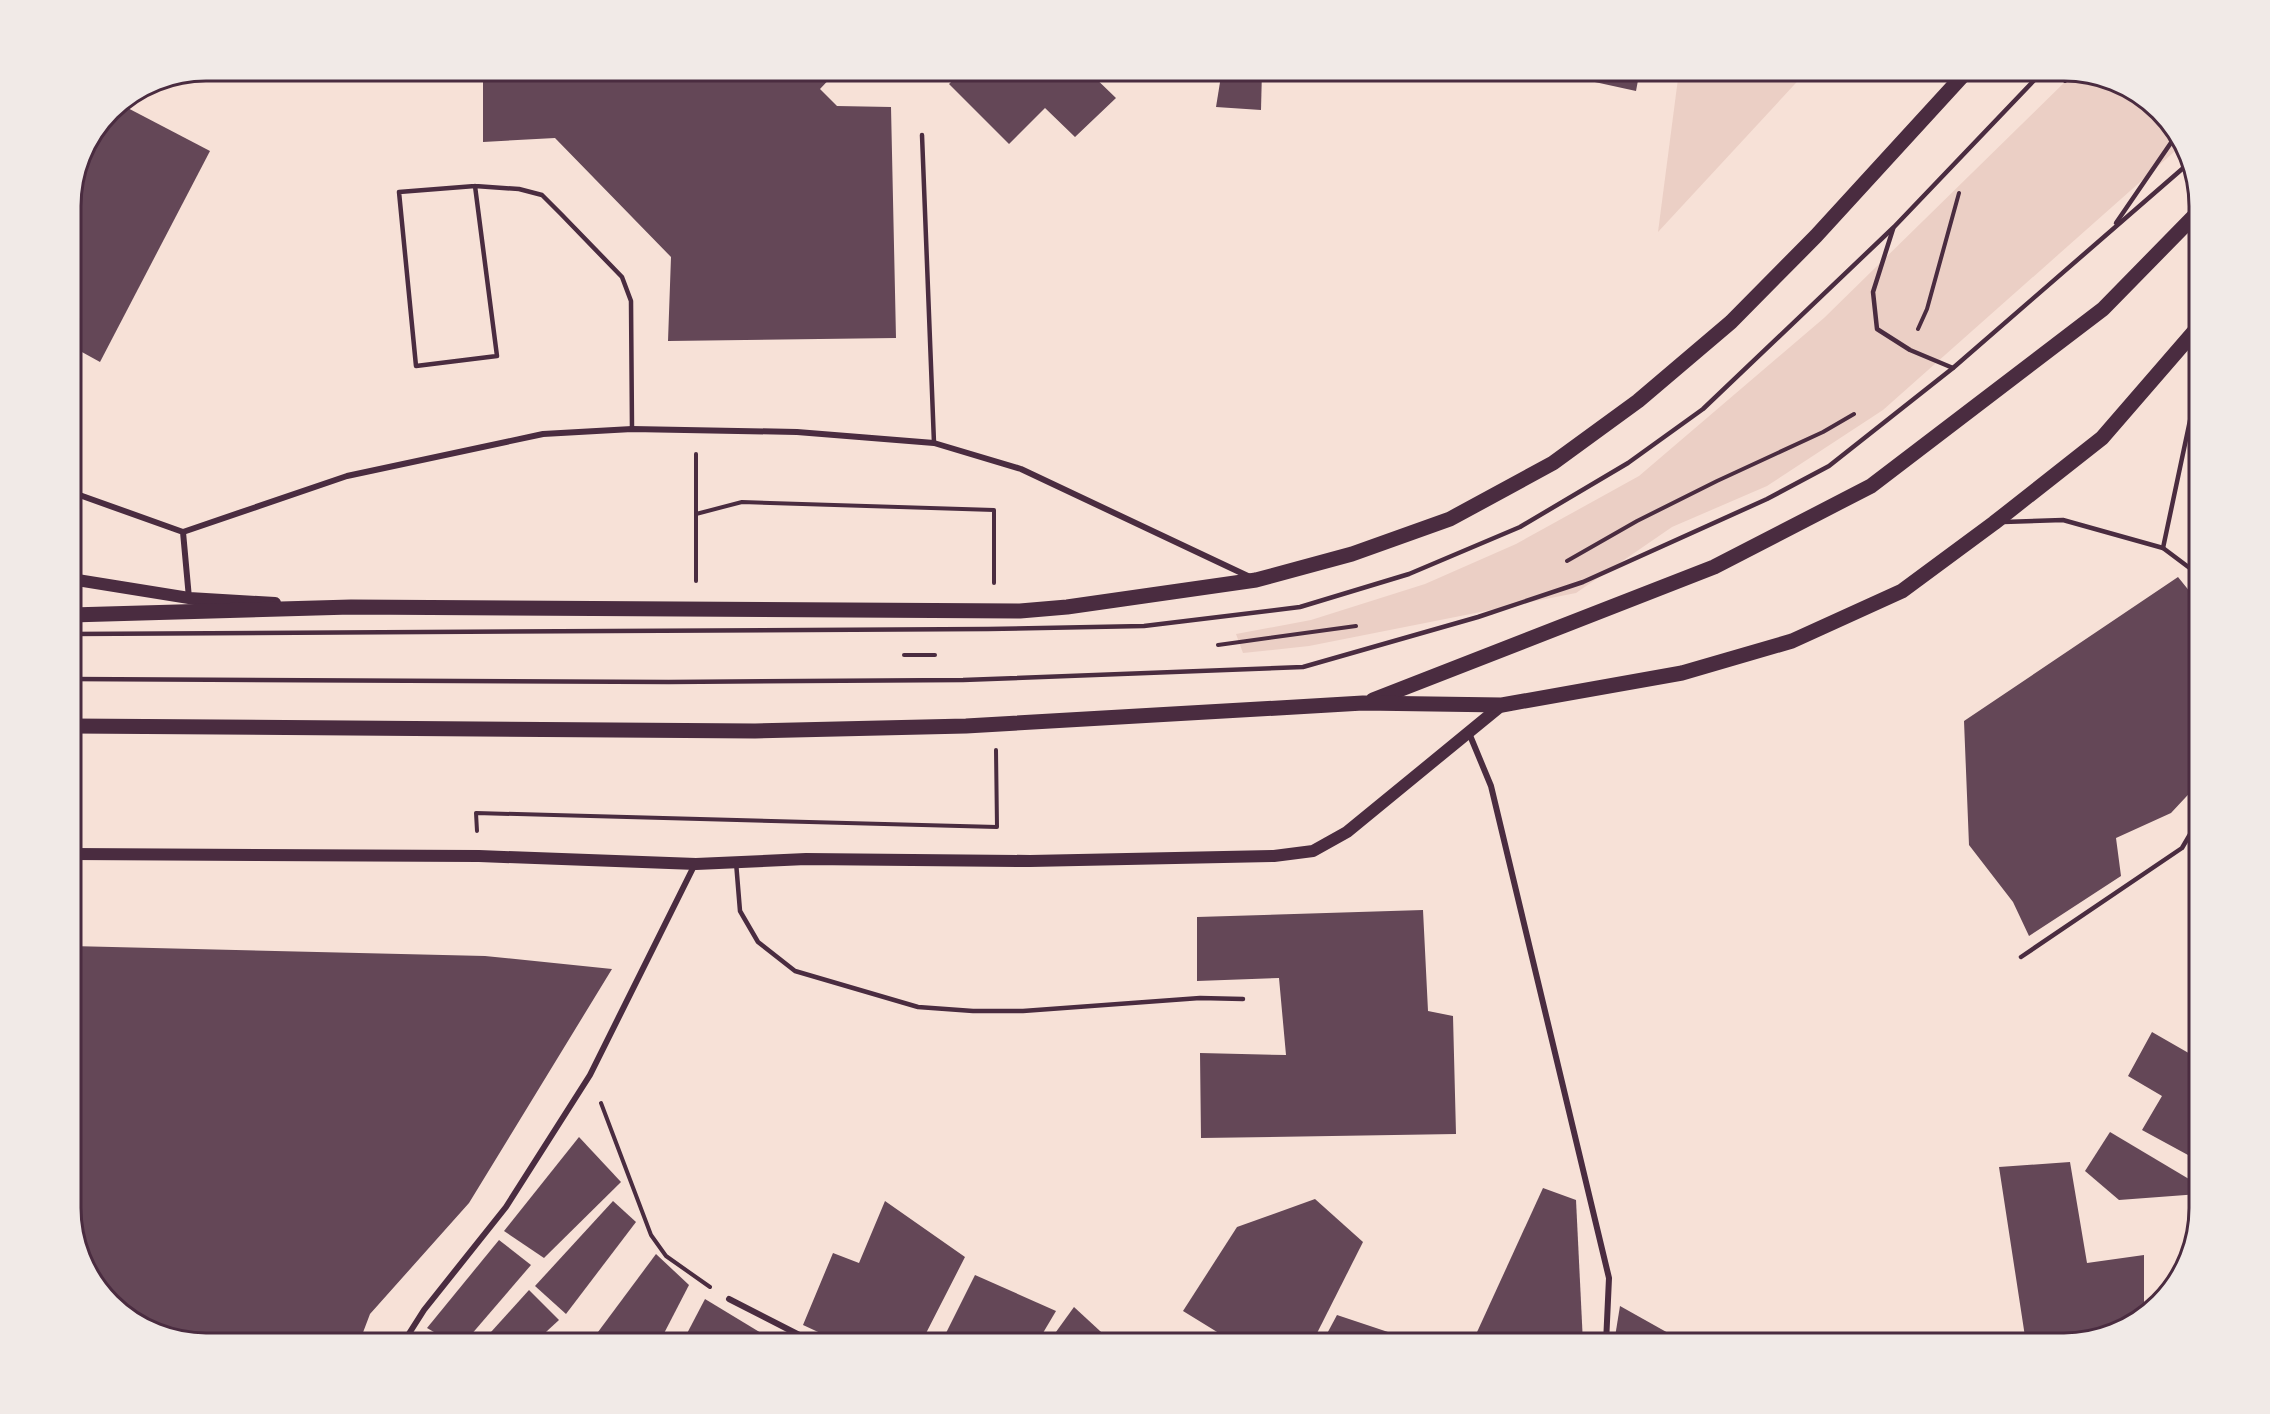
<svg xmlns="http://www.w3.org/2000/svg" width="2270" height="1414" font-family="'Source Serif 4',serif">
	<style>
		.green { fill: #ebcfc5 }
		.building { fill: #644757 }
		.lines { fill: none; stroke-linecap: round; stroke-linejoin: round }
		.path { stroke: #4a2c40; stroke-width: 4 }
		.service { stroke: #4a2c40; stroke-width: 4.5 }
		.minor { stroke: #4a2c40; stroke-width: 6 }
		.secondary { stroke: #4a2c40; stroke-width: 12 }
		.primary { stroke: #4a2c40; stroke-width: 15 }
		.rim { fill: none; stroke: #4a2c40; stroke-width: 3 }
	</style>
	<rect width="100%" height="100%" fill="#f7e1d7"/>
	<!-- green -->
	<g class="green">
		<path d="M1679 71H1807L1658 232Z"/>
		<path d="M2074 73 2132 89 2181 138 2183 144 1883 410 1767 486 1672 527 1576 593 1309 646 1243 653 1236 634 1311 620 1425 584 1516 544 1639 476 1824 318Z"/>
	</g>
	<!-- building -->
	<g class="building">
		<path d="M483 70H838L820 89 837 106 891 107 896 338 668 341 671 257 555 138 483 142Z"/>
		<path d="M963 70H1087L1116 98 1075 137 1045 108 1009 144 949 84Z"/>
		<path d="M1222 70H1262L1261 110 1216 107Z"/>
		<path d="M1584 70H1640L1636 91 1581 79Z"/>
		<path d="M120 104 210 151 100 362 71 346V198L81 154 110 110Z"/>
		<path d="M2178 577 2199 603V783L2171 813 2116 838 2121 876 2029 936 2013 902 1969 845 1964 721Z"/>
		<path d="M1423 910 1428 1011 1453 1016 1456 1134 1201 1138 1200 1053 1286 1055 1279 978 1197 981V917Z"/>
		<path d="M71 946 485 956 612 969 469 1203 370 1314 359 1343H206L138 1325 89 1276 71 1216Z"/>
		<path d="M2152 1032 2199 1059V1161L2142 1130 2162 1096 2128 1076Z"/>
		<path d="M2110 1132 2199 1185V1194L2119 1200 2085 1171Z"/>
		<path d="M579 1137 621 1182 544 1258 504 1231Z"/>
		<path d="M2070 1162 2087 1263 2144 1255V1313L2132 1325 2064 1343H2026L1999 1167Z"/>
		<path d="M1543 1188 1576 1200 1583 1343H1472Z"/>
		<path d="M1315 1199 1363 1242 1312 1343H1235L1183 1311 1237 1227Z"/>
		<path d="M613 1201 636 1222 566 1314 535 1286Z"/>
		<path d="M885 1201 965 1257 921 1343H842L803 1325 833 1253 859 1263Z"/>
		<path d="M499 1240 531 1265 464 1343H453L427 1328Z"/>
		<path d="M656 1254 689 1285 659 1343H622L598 1332Z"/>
		<path d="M975 1275 1056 1311 1037 1343H941Z"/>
		<path d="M529 1290 559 1320 534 1343H481Z"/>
		<path d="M705 1299 776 1342 775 1343H682Z"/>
		<path d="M1620 1306 1686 1343H1614Z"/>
		<path d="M1074 1307 1113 1343H1048Z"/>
		<path d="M1337 1315 1406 1338 1403 1343H1322Z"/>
		<path d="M582 1333 601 1343H574Z"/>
	</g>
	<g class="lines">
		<!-- path -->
		<g class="path">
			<path d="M2065 81 2073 73"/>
			<path d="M1918 329 1927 309 1959 193"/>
			<path d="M696 454V581"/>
			<path d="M696 514 742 502 994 510V583"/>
			<path d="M1567 561 1637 521 1717 481 1823 432 1854 414"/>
			<path d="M1218 645 1356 626"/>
			<path d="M904 655H935"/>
			<path d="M477 831 476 813 997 827 996 750"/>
			<path d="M601 1103 651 1235 666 1256 710 1287"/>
		</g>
		<!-- service -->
		<g class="service">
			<path d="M922 135 934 443"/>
			<path d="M475 186 497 356 416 366 399 192 475 186 519 189 542 195 561 214 622 277 631 301 632 429"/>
			<path d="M2116 223 2177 134"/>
			<path d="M1893 229 1873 292 1877 329 1910 350 1953 368"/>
			<path d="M2003 522 2063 520 2163 548 2199 575"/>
			<path d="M2163 548 2199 378"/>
			<path d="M71 634 988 629 1144 626 1300 607 1409 574 1520 527 1628 463 1703 409 1894 227 2044 70"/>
			<path d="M71 679 669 682 963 680 1303 667 1478 617 1583 582 1767 499 1829 466 1953 368 2189 163"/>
			<path d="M736 862 740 911 758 942 795 971 918 1007 973 1011H1023L1200 998 1243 999"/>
			<path d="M2021 957 2182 848 2199 819"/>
		</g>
		<!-- minor -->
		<g class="minor">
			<path d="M71 492 183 532 189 598"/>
			<path d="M183 532 347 476 543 434 632 429 797 432 934 443 1021 469 1250 577"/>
			<path d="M1469 733 1491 786 1609 1278 1606 1343"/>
			<path d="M729 1299 815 1343"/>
			<path d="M403 1343 424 1310 506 1207 590 1075 695 864"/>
		</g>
		<!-- secondary -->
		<g class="secondary">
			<path d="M71 579 189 598 275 603"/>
			<path d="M71 854 479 856 696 864 806 859 1030 861 1274 856 1313 851 1347 832 1502 705"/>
		</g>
		<!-- primary -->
		<g class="primary">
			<path d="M71 615 351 607 1020 611 1067 607 1256 580 1352 554 1450 519 1553 463 1638 401 1731 322 1816 236 1968 70"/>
			<path d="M1373 700 1714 567 1871 486 2103 309 2199 211"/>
			<path d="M71 726 755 731 966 726 1363 703 1502 705 1682 673 1792 641 1902 591 1994 523 2102 438 2199 326"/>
		</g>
	</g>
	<!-- crop -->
	<path d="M0 0H2270V1414H0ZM206 81H2064A125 125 0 0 1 2189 206V1208A125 125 0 0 1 2064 1333H206A125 125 0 0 1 81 1208V206A125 125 0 0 1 206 81Z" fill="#f1eae7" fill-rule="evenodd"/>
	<path class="rim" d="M206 81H2064A125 125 0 0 1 2189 206V1208A125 125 0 0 1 2064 1333H206A125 125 0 0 1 81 1208V206A125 125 0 0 1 206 81Z"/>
</svg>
